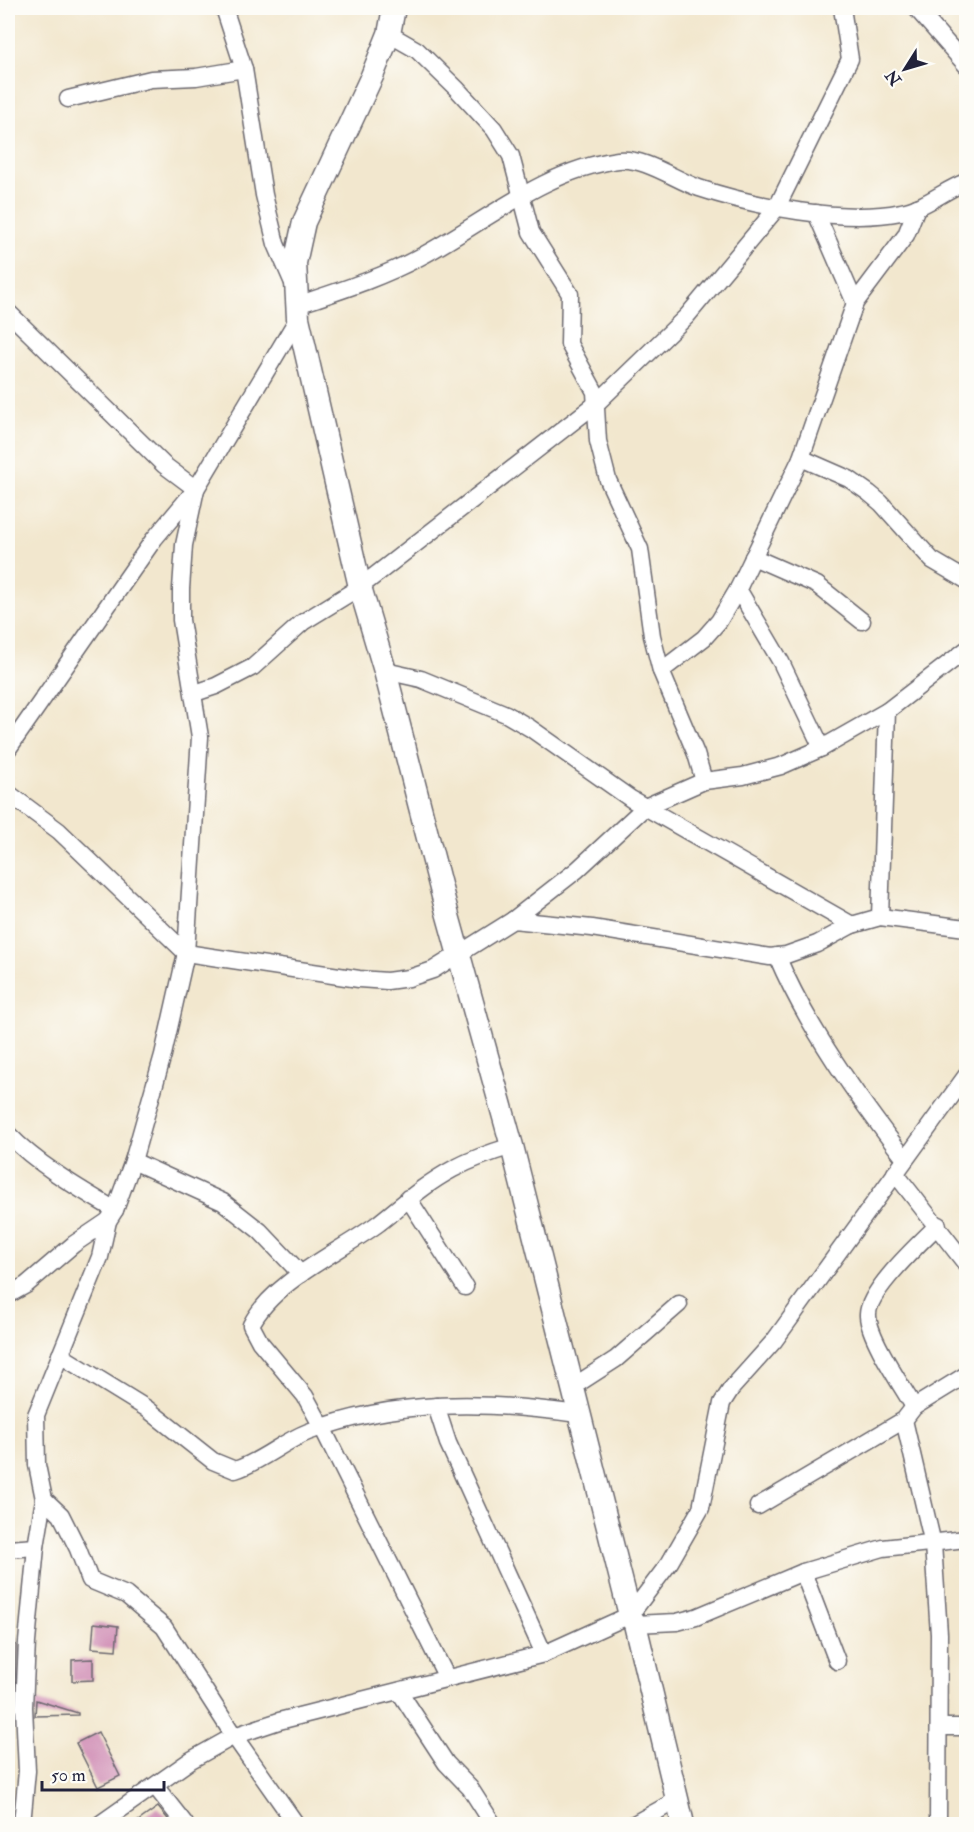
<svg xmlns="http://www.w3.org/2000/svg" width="974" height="1832" font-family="'IM FELL Double Pica',serif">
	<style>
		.building { fill: #d292b8 }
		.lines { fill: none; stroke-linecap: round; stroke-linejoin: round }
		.street-casing { stroke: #6b676e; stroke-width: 19 }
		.secondary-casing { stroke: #6b676e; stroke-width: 25 }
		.street { stroke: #fff; stroke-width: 16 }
		.secondary { stroke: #fff; stroke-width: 22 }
	</style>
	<rect width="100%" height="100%" fill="#fdfcf7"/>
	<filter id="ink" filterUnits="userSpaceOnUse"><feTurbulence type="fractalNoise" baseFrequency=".0167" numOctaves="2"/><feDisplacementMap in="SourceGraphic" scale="12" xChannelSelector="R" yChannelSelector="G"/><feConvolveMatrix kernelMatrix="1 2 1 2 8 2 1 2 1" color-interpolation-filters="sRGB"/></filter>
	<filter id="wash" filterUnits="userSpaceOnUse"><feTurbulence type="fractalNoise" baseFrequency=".008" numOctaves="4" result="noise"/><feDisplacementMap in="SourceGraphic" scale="24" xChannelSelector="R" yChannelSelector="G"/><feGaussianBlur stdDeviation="1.35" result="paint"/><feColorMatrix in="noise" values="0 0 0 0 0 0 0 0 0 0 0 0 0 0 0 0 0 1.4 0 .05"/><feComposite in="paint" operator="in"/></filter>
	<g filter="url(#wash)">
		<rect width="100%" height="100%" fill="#f2e7ce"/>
		<g id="blocks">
			<!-- building -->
			<g class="building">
				<path d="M94 1623 118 1626 116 1650 92 1648Z"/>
				<path d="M8 1632H13L16 1646 15 1685 8 1686Z"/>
				<path d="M93 1659V1680L72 1681V1660Z"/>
				<path d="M36 1700 78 1713V1715L35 1716Z"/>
				<path d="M98 1732 120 1776 98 1787 76 1743Z"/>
				<path d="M158 1807 172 1824H134Z"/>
			</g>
		</g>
	</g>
	<g filter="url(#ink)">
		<use href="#blocks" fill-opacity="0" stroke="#6b676e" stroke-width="1.5"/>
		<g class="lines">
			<defs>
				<g id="street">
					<path d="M224 8 244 69 264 195 276 244 293 283"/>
					<path d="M916 8 966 65"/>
					<path d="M389 34 417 50 456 88 494 129 511 156 531 232 570 294 569 344 595 392 598 441 608 480 640 549 652 636 661 671 696 754 704 781"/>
					<path d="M68 99 151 79 196 77 244 69"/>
					<path d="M816 213 855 303"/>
					<path d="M297 305C339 291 381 278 420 257 484 223 544 170 618 160 645 157 675 180 699 188 753 206 845 224 901 212 925 208 944 190 966 182"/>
					<path d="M8 312 164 465 196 489 184 545 181 589V620L200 737 186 953 163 1055 133 1161 115 1210 108 1221 100 1257 36 1415 37 1465 44 1499 36 1547 27 1642 24 1707 27 1771 22 1824"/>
					<path d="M801 458 849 479 869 493 881 503 932 560 966 580"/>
					<path d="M753 557 817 585 862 621"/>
					<path d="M738 589 781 662 822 748"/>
					<path d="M385 671 421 679 506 714 530 728 631 799 852 925"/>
					<path d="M661 671 704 638 719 621 738 589 801 458 855 303 906 235 917 207"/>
					<path d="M195 693 216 686 253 667 303 622 360 587 597 403 687 316 776 209 850 59 842 8"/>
					<path d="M8 749 154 539 196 489 298 318"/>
					<path d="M8 793 59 831 186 953 359 979 387 981 409 978 433 970 513 920 592 928 770 957 786 955 817 944 852 925 880 917 966 928"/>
					<path d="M880 917 887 711"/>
					<path d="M513 920 577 870 645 807 704 781 743 776 781 766 822 748 887 711 966 650"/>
					<path d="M777 956C807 1027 858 1098 905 1159"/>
					<path d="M8 1134C38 1165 78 1188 115 1210"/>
					<path d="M133 1161 223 1202 260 1231 301 1274"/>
					<path d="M895 1173 966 1264"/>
					<path d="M408 1198 465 1287"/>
					<path d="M8 1295 26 1285 74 1244 108 1221"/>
					<path d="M60 1355 146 1408 213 1461 235 1470C261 1462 282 1442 308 1432 395 1399 487 1401 578 1414"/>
					<path d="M571 1388 616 1359 679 1304"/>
					<path d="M436 1406 448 1443 544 1654"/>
					<path d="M914 1407C902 1386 869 1338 868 1316 866 1292 921 1242 938 1225"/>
					<path d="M904 1420 933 1544 939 1634 938 1824"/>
					<path d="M44 1499 61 1515 78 1549 90 1580 126 1595 164 1627 234 1736 296 1824"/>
					<path d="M758 1506 904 1420 914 1407 966 1375"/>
					<path d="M8 1549 36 1547"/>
					<path d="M803 1572 837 1661"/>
					<path d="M635 1624 677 1622 696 1617 803 1572 883 1548 966 1539"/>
					<path d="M447 1678 322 1427 305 1396 260 1342 251 1325C273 1281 340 1252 379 1223 403 1204 425 1184 453 1169 472 1159 492 1152 512 1146"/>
					<path d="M399 1691 446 1763 470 1788 493 1824"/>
					<path d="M939 1727H966"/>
					<path d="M155 1786 185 1824"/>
					<path d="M100 1824 191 1760 234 1736 279 1721 544 1654 630 1615 670 1562 701 1508 722 1403 731 1389 774 1341 966 1076"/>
					<path d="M634 1824 677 1800"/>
				</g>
				<path id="secondary" d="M394 8 389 34 372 76 304 222 295 263 298 318 360 587 385 671 447 912 512 1146 630 1615 635 1624 683 1824"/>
			</defs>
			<!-- street casing -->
			<use href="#street" class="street-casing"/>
			<!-- secondary casing -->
			<use href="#secondary" class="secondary-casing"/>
			<!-- street -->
			<use href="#street" class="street"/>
			<!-- secondary -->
			<use href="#secondary" class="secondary"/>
		</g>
	</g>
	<!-- margin -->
	<rect width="974" height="1832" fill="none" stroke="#fdfcf7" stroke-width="30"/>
	<!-- north arrow -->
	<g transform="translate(905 69) rotate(233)" stroke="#fdfcf7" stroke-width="4.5" paint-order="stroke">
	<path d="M0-4.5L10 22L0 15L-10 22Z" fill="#22223b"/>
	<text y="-9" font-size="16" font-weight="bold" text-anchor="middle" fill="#22223b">N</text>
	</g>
	<!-- scale -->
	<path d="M42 1781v9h122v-9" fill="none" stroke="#22223b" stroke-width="3"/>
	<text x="51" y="1781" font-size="18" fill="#22223b" stroke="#fdfcf7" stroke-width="4.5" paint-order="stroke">50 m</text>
</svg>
